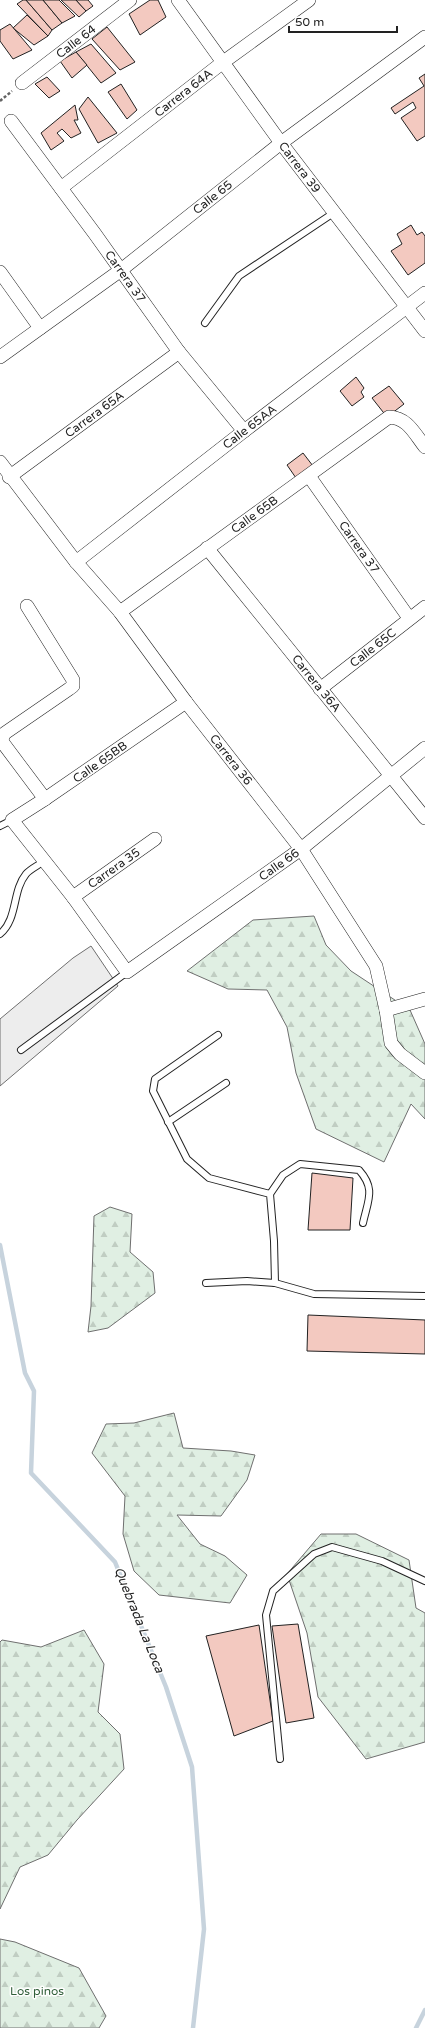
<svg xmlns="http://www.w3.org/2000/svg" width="425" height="2028" font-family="'Varela Round',sans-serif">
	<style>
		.forest { fill: url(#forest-firs); stroke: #6f6f6f }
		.parking { fill: #ededed; stroke: #6f6f6f }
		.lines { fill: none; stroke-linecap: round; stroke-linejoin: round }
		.stream { stroke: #c7d3dd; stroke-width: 4.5 }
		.building { fill: #f3c9c0; stroke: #222 }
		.lane-casing { stroke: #222; stroke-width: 8 }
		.street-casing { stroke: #222; stroke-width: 14 }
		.path { stroke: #646464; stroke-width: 2.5; stroke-dasharray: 3 2; stroke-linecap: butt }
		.lane { stroke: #fff; stroke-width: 6 }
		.street { stroke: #fff; stroke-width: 13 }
		.labels { text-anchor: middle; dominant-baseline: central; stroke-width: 3; stroke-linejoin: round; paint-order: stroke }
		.street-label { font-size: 12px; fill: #222; stroke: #fff }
		.park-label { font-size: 12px; fill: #2f5e38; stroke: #fff }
		.water-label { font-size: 13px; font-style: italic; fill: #222; stroke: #fff }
	</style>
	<defs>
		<pattern id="forest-firs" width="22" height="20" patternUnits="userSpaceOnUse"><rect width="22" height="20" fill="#e0efe3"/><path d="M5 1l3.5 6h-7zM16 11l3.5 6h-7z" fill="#c0cdc2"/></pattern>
	</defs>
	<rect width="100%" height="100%" fill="#fff"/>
	<!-- forest -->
	<g class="forest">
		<path d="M314 916 326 945 351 971 410 1010 425 1044V1119L411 1104 384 1162 316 1129 296 1073 287 1027 267 990 228 989 187 971 253 920Z"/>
		<path d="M110 1207 132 1214 130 1252 153 1272 155 1293 108 1328 88 1332 91 1306 94 1216Z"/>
		<path d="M174 1413 183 1448 231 1451 255 1455 247 1480 221 1516 177 1515 200 1544 225 1556 247 1575 230 1603 159 1595 134 1571 123 1534 125 1496 92 1453 106 1424 134 1423Z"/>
		<path d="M321 1534H356L409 1560 416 1608 425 1613V1742L366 1759 318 1697 307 1633 287 1574Z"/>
		<path d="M84 1630 104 1664 98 1712 120 1734 124 1769 77 1820 48 1855 20 1867 0 1909V1642L2 1640 41 1647Z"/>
		<path d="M0 1939 15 1942 79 1968 106 2016 99 2028H0Z"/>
	</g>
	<!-- parking -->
	<path class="parking" d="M91 946 118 986 0 1086V1019L73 958Z"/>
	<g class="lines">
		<!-- stream -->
		<g class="stream">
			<path d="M0 1245 25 1373 34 1391 31 1473 115 1562 166 1687 192 1767 204 1929 193 2028"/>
			<path d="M416 2028 425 2010"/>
		</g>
	</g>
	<!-- building -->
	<g class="building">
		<path d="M23 0H26L52 30 48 36 17 4Z"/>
		<path d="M26 0H43L62 23 52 30Z"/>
		<path d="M43 0H59L75 16 62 23Z"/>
		<path d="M61 0H76L86 11 79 17Z"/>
		<path d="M76 0H88L93 6 86 11Z"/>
		<path d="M150 0H158L166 17 140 35 129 14Z"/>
		<path d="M27 15 48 36 34 45 13 28Z"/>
		<path d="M10 24 32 50 13 59 0 41V30Z"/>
		<path d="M107 27 135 62 120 70 92 39Z"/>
		<path d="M91 44 116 73 101 83 76 52Z"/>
		<path d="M76 52 87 65 72 78 60 61Z"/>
		<path d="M425 74V136L417 141 401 118 416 108 413 102 395 114 391 108 424 86 419 78Z"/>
		<path d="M47 77 60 91 49 98 35 84Z"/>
		<path d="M121 84 137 110 127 119 108 92Z"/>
		<path d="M88 97 117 133 98 143 79 109Z"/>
		<path d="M75 105 78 120H74L81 133 71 138 62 129 57 133 64 141 51 150 41 133Z"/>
		<path d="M411 225 417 235 422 232 425 236V263L408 275 391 251 402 244 397 234Z"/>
		<path d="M356 377 364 388 361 392 364 397 352 406 340 391Z"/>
		<path d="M389 386 404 404 387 417 372 398Z"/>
		<path d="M303 453 313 466 296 478 287 465Z"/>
		<path d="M312 1173 353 1178 350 1230H308Z"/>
		<path d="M308 1315 425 1320V1354L307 1351Z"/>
		<path d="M298 1624 314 1718 286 1723 272 1626Z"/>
		<path d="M259 1625 273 1721 234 1736 206 1636Z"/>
	</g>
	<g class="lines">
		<defs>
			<g id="lane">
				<path d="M205 323 239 276 335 212"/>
				<path d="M0 826 12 820"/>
				<path d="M0 934C18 919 12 891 26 874 30 869 39 865 44 861"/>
				<path d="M218 1035 155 1079 153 1091 187 1159 209 1178 270 1194 274 1241 275 1283"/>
				<path d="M21 1050 127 972"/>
				<path d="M168 1122 226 1083"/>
				<path d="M270 1194 283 1175 300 1164 359 1170C376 1189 368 1200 363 1223"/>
				<path d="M206 1283 247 1281 275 1283 314 1294 425 1296"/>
				<path d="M280 1759 266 1615 273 1591 314 1554 332 1547 382 1561 425 1581"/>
			</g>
			<g id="street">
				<path id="s1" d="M178 0 281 143 425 331"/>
				<path id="s2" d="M22 83 130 0"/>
				<path id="s3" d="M11 121 95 234 179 352 244 431"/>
				<path id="s4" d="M61 188 222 63 309 0"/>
				<path d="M0 272 40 328"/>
				<path id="s5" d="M0 357 121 270 281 143 425 37"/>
				<path id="s6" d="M0 462 76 562 120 612 186 702 301 849 376 966 386 1010 391 1043 400 1054 425 1073"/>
				<path id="s7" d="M309 476 409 618"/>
				<path id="s8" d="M9 477 179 352"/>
				<path id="s9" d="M207 548 425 818"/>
				<path id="s10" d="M76 562 244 431 425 293"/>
				<path d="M27 606 73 680V686L69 689 5 733 2 738 3 743 45 799"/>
				<path id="s11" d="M120 612 389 417C408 418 414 433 425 447"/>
				<path id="s12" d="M320 689 425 607"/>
				<path id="s13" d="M186 702 45 799 12 820 73 897 127 972 301 849 425 748"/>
				<path id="s14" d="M73 897 155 839"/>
				<path d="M386 1010 425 999"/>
			</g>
		</defs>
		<!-- lane casing -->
		<use href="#lane" class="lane-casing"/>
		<!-- street casing -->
		<use href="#street" class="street-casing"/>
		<!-- path -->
		<path class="path" d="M0 101 12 91"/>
		<!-- lane -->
		<use href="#lane" class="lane"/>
		<!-- street -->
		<use href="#street" class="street"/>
	</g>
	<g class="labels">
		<!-- street labels -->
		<g class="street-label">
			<text stroke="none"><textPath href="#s2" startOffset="68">Calle 64</textPath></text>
			<text stroke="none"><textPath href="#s4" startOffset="155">Carrera 64A</textPath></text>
			<text stroke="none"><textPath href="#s1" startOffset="207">Carrera 39</textPath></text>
			<text stroke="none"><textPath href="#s5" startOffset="266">Calle 65</textPath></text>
			<text stroke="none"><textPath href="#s3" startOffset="193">Carrera 37</textPath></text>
			<text stroke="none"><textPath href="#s8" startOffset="106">Carrera 65A</textPath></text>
			<text stroke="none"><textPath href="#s10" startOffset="220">Calle 65AA</textPath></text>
			<text stroke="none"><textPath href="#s11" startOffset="166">Calle 65B</textPath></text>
			<text stroke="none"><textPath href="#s7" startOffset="87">Carrera 37</textPath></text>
			<text stroke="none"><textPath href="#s12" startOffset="67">Calle 65C</textPath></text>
			<text stroke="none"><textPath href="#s9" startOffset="174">Carrera 36A</textPath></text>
			<text stroke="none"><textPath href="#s6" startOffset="377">Carrera 36</textPath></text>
			<text transform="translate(100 762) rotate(-35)">Calle 65BB</text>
			<text stroke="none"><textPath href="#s13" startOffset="587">Calle 66</textPath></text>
			<text stroke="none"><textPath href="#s14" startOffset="50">Carrera 35</textPath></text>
		</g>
		<!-- park labels -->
		<g class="park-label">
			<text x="37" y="1991">Los pinos</text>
		</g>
		<!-- water labels -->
		<g class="water-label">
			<text transform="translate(139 1620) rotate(68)">Quebrada La Loca</text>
		</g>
	</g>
	<!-- scale -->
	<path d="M289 26v6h108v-6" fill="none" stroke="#222222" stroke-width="2"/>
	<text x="295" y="26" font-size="12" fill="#222222" stroke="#ffffff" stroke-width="3" paint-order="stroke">50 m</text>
</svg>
